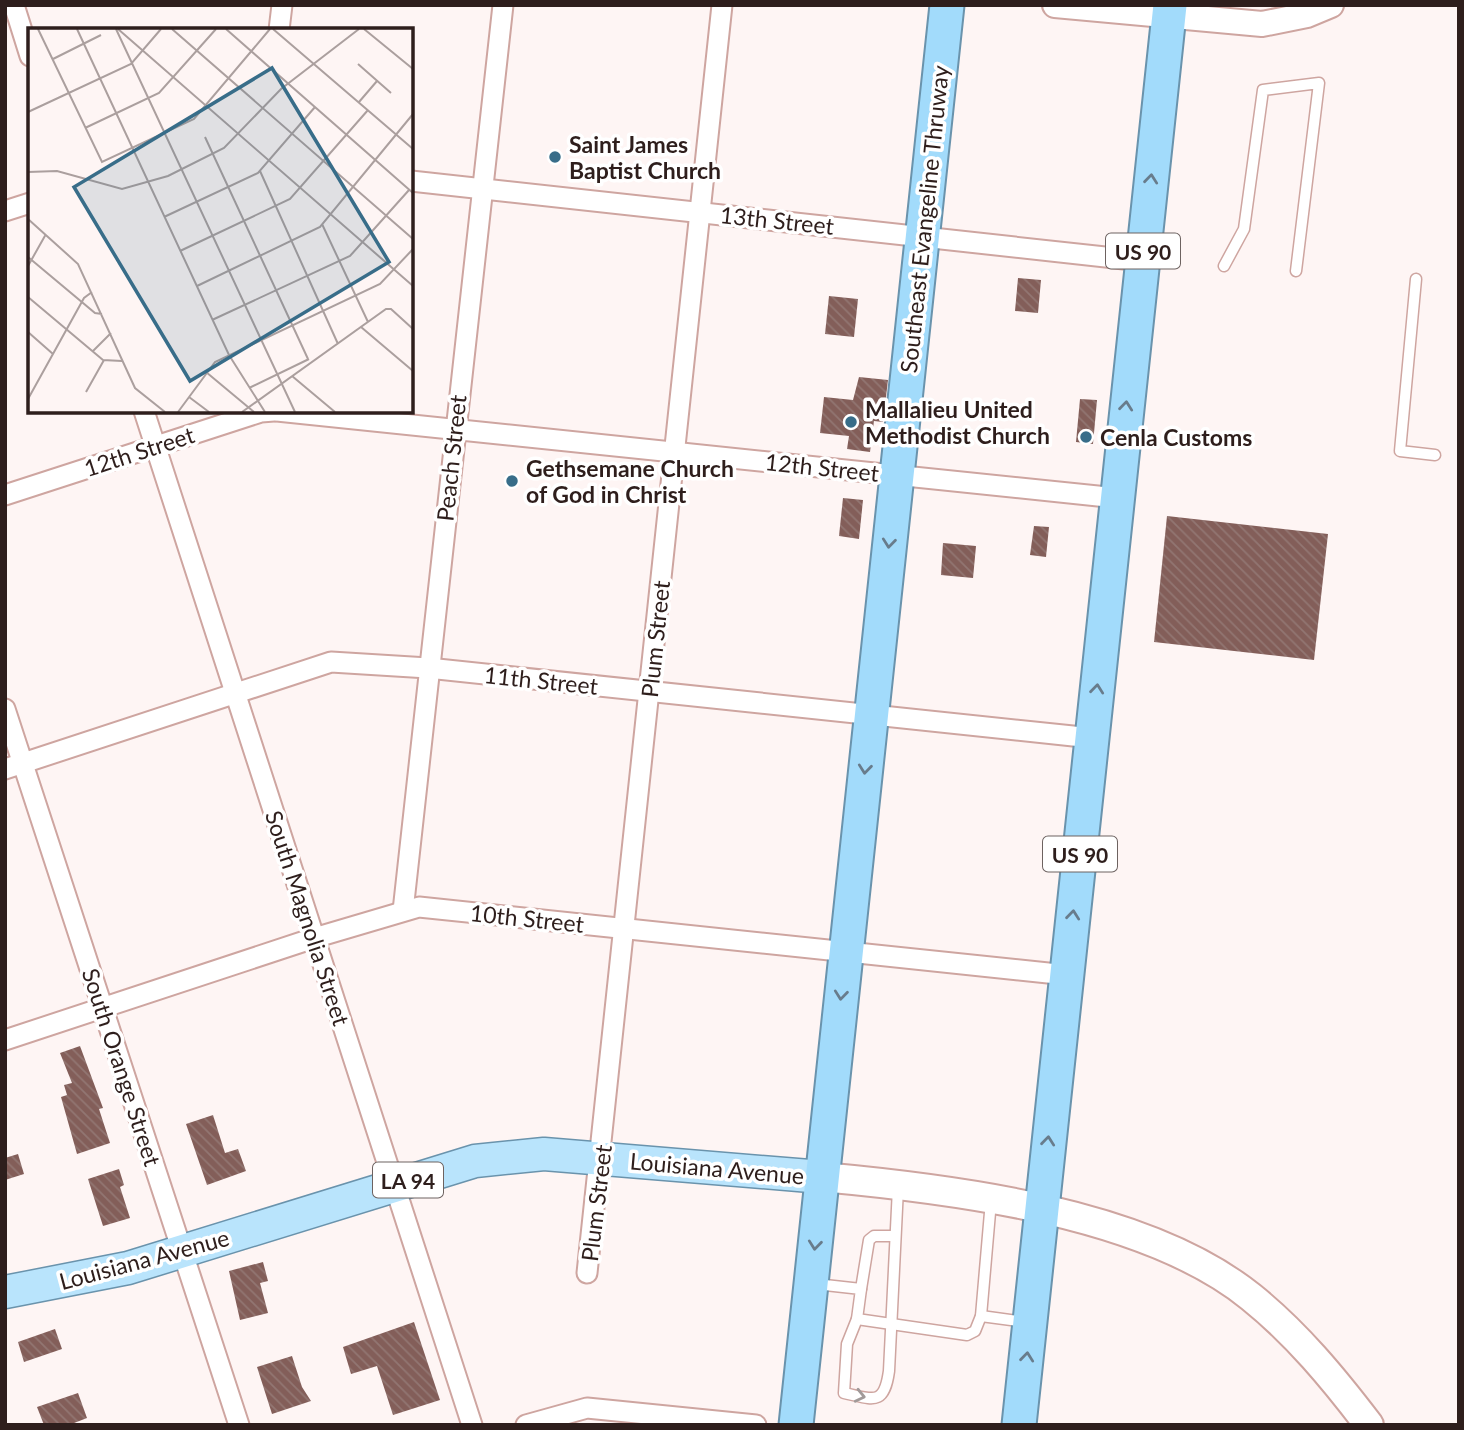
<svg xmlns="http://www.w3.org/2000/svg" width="1464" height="1430" font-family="Lato,sans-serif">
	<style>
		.building { fill: url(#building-back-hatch) }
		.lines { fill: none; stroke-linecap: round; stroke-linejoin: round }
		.service-casing { stroke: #cea5a0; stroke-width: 13 }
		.minor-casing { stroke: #cea5a0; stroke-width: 23 }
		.tertiary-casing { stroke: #cea5a0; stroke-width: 28 }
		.secondary-casing { stroke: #cea5a0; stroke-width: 32 }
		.primary-casing { stroke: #6a93ac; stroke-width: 35 }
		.trunk-casing { stroke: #6a93ac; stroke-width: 37 }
		.service { stroke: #fff; stroke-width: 10 }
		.minor { stroke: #fff; stroke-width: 19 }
		.tertiary { stroke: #fff; stroke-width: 24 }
		.secondary { stroke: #fff; stroke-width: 28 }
		.primary { stroke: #b9e4fc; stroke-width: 32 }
		.trunk { stroke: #a2dbfb; stroke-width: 33 }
		.oneway { stroke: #687c8c }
		.oneway2 { stroke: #a19a99 }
		.poi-dot { fill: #386d89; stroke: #fff; stroke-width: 2.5 }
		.labels { text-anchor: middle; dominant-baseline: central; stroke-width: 7; stroke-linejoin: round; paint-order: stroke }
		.shield { fill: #fff; stroke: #6d6260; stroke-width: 2 }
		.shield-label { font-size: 21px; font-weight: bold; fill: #2e1e1c }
		.poi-label { font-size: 23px; font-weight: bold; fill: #2e1e1c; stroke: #fff; text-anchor: start }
		.street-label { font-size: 23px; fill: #2e1e1c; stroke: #fff }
		.inset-road { fill: none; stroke: #ab9f9e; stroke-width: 2 }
		.view { fill: #386d89; fill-opacity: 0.15; stroke: #386d89; stroke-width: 3.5 }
		.inset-edge { fill: none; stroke: #2e1e1c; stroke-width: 3.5 }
	</style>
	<defs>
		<pattern id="building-back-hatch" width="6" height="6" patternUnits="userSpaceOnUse" patternTransform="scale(1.75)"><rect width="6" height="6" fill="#835e59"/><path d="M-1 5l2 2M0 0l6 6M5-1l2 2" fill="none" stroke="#927672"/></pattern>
	</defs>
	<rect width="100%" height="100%" fill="#fef5f4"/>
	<!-- building -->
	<g class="building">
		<path d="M1018 278 1041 280 1038 313 1015 311Z"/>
		<path d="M829 296 858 299 854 337 825 334Z"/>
		<path d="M859 377 888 380 883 422 874 421 870 452 847 449 849 436 820 433 824 397 853 400Z"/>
		<path d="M1080 399 1097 400 1093 444 1076 442Z"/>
		<path d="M843 498 863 500 859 539 839 536Z"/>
		<path d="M1167 516 1328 534 1314 660 1154 642Z"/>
		<path d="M1034 526 1049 527 1046 557 1030 555Z"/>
		<path d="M943 543 976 546 973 578 941 575Z"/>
		<path d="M80 1046 103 1108 99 1109 110 1143 77 1154 61 1097 67 1095 64 1085 72 1083 60 1053Z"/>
		<path d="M213 1115 225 1153 238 1149 246 1171 207 1185 186 1124Z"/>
		<path d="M18 1154 24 1174 5 1180V1158Z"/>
		<path d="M119 1169 124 1185 120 1187 130 1218 103 1226 88 1179Z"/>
		<path d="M263 1262 268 1281 260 1283 268 1313 240 1320 229 1271Z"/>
		<path d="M414 1322 440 1400 393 1415 377 1366 351 1374 343 1347Z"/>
		<path d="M55 1329 62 1349 24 1362 18 1342Z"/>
		<path d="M292 1356 302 1387 311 1401 272 1414 257 1367Z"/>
		<path d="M78 1393 87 1418 69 1425H44L37 1407Z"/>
	</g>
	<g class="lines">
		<defs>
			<g id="service">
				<path d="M1224 266 1244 229 1263 90 1319 83 1296 271"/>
				<path d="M1416 279 1400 451 1435 455"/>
				<path d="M816 1284 861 1289 857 1319 967 1335 975 1331 981 1316 991 1201"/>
				<path d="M861 1289 869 1240 874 1236H895"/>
				<path d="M981 1316 1026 1322"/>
				<path d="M857 1319 847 1344 844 1393C873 1399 884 1407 889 1371L898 1188"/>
			</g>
			<g id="minor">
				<path d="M14 5 30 56"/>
				<path d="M279 30 282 5"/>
				<path d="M411 181 1142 261"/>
				<path d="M5 211 30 203"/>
				<path d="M144 411 472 1425"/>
				<path d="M277 411 1117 498"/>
				<path d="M5 495 261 412 274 411"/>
				<path d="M5 709 239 1425"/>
				<path d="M5 769 331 662 428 668 1092 738"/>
				<path d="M403 911 503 5"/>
				<path d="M5 1040 314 938 419 907 1067 975"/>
				<path d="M587 1273 722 5"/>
				<path d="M526 1425 587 1408 756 1425"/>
			</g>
			<path id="tertiary" d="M1055 5 1262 24 1307 15 1331 5"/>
			<path id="secondary" d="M822 1177C953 1189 1146 1212 1251 1297 1296 1333 1334 1379 1369 1425"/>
			<path id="primary" d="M5 1292 128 1268 475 1161 544 1154 822 1177"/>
			<g id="trunk">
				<path d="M796 1425 947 5"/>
				<path d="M1019 1425 1170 5"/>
			</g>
		</defs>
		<!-- service casing -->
		<use href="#service" class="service-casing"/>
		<!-- minor casing -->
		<use href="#minor" class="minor-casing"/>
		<!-- tertiary casing -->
		<use href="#tertiary" class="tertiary-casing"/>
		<!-- secondary casing -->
		<use href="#secondary" class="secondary-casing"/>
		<!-- primary casing -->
		<use href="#primary" class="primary-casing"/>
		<!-- trunk casing -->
		<use href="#trunk" class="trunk-casing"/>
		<!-- service -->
		<use href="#service" class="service"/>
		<!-- minor -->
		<use href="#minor" class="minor"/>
		<!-- tertiary -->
		<use href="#tertiary" class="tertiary"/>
		<!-- secondary -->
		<use href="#secondary" class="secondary"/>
		<!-- primary -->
		<use href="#primary" class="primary"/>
		<!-- trunk -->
		<use href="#trunk" class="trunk"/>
	</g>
	<!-- one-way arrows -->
	<defs><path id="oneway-chevron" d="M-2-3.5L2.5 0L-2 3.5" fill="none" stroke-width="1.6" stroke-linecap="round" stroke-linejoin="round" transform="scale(1.75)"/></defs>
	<g class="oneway">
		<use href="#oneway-chevron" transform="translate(1151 179) rotate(-84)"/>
		<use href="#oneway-chevron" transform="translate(1126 406) rotate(-84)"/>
		<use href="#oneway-chevron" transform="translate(889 543) rotate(96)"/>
		<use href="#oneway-chevron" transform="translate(1097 689) rotate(-84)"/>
		<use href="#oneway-chevron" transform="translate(865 769) rotate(96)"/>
		<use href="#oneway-chevron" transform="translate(1073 915) rotate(-84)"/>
		<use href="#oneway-chevron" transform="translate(841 995) rotate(96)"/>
		<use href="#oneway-chevron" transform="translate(1048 1141) rotate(-84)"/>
		<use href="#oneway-chevron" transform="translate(815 1245) rotate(96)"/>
		<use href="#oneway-chevron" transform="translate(1027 1357) rotate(-84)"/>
	</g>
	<use class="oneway2" href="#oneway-chevron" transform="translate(860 1396) rotate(13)"/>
	<!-- markers -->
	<g class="poi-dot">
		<circle cx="555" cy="157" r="7"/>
		<circle cx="851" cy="422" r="7"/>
		<circle cx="1086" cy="437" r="7"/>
		<circle cx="512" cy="481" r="7"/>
	</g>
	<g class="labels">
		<!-- shield labels -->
		<g class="shield">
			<rect x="1106" y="233.5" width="74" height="35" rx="5"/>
			<rect x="1043" y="836.5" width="74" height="35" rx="5"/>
			<rect x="373" y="1162.5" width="70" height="35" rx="5"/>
		</g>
		<g class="shield-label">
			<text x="1143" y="251">US 90</text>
			<text x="1080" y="854">US 90</text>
			<text x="408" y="1180">LA 94</text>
		</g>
		<!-- poi labels -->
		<g class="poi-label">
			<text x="569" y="144">Saint James<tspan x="569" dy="26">Baptist Church</tspan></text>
			<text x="865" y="409">Mallalieu United<tspan x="865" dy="26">Methodist Church</tspan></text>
			<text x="1100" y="437">Cenla Customs</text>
			<text x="526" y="468">Gethsemane Church<tspan x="526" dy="26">of God in Christ</tspan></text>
		</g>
		<!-- street labels -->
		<g class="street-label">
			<text transform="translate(924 219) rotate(-84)">Southeast Evangeline Thruway</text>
			<text transform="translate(777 220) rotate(6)">13th Street</text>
			<text transform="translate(139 451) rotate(-18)">12th Street</text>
			<text transform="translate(451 458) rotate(-84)">Peach Street</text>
			<text transform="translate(822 467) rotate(6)">12th Street</text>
			<text transform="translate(655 639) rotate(-84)">Plum Street</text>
			<text transform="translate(541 680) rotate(6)">11th Street</text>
			<text transform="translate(308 918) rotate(72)">South Magnolia Street</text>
			<text transform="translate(527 918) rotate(6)">10th Street</text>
			<text transform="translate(122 1067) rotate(72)">South Orange Street</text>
			<text transform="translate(717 1168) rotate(5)">Louisiana Avenue</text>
			<text transform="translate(596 1203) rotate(-83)">Plum Street</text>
			<text transform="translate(144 1259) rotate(-15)">Louisiana Avenue</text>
		</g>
	</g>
	<!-- overview -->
	<g transform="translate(28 28)">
		<rect width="385" height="385" fill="#fef5f4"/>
		<path class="inset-road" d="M10 1 74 134 166 91 242 1M49 1 201 327 237 384M88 1 267 384M90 1 385 258M144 1 385 211M198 1 385 165M245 1 385 121M336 1 385 41M25 31 73 7M330 36 363 65M331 74 349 53M0 84 103 36 133 1M57 100 131 65 188 1M177 109 280 331M232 143 310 316M0 144 29 143 94 161 140 148 196 120 253 61 331 1M136 189 230 145 287 79M0 191 50 236 107 360 137 384M294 196 340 294M152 223 262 171 340 82M0 229 67 285 74 286M0 238 18 206M169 258 292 199 385 86M0 269 75 332 94 333M184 292 322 228 381 162M333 299 385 343M0 304 25 326M65 323 83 305M178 344 226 384M264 348 307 384M221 360 281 331M58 364 76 332M161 369 181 384M0 371 56 270 64 264M150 384 187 334 352 256 385 221M214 384 358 281H363L385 301"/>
		<path class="view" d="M244 40 361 234 162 353 46 159Z"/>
		<rect width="385" height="385" class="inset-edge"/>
	</g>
	<!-- border -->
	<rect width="1464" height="1430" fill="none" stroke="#2e1e1c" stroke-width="14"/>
</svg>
